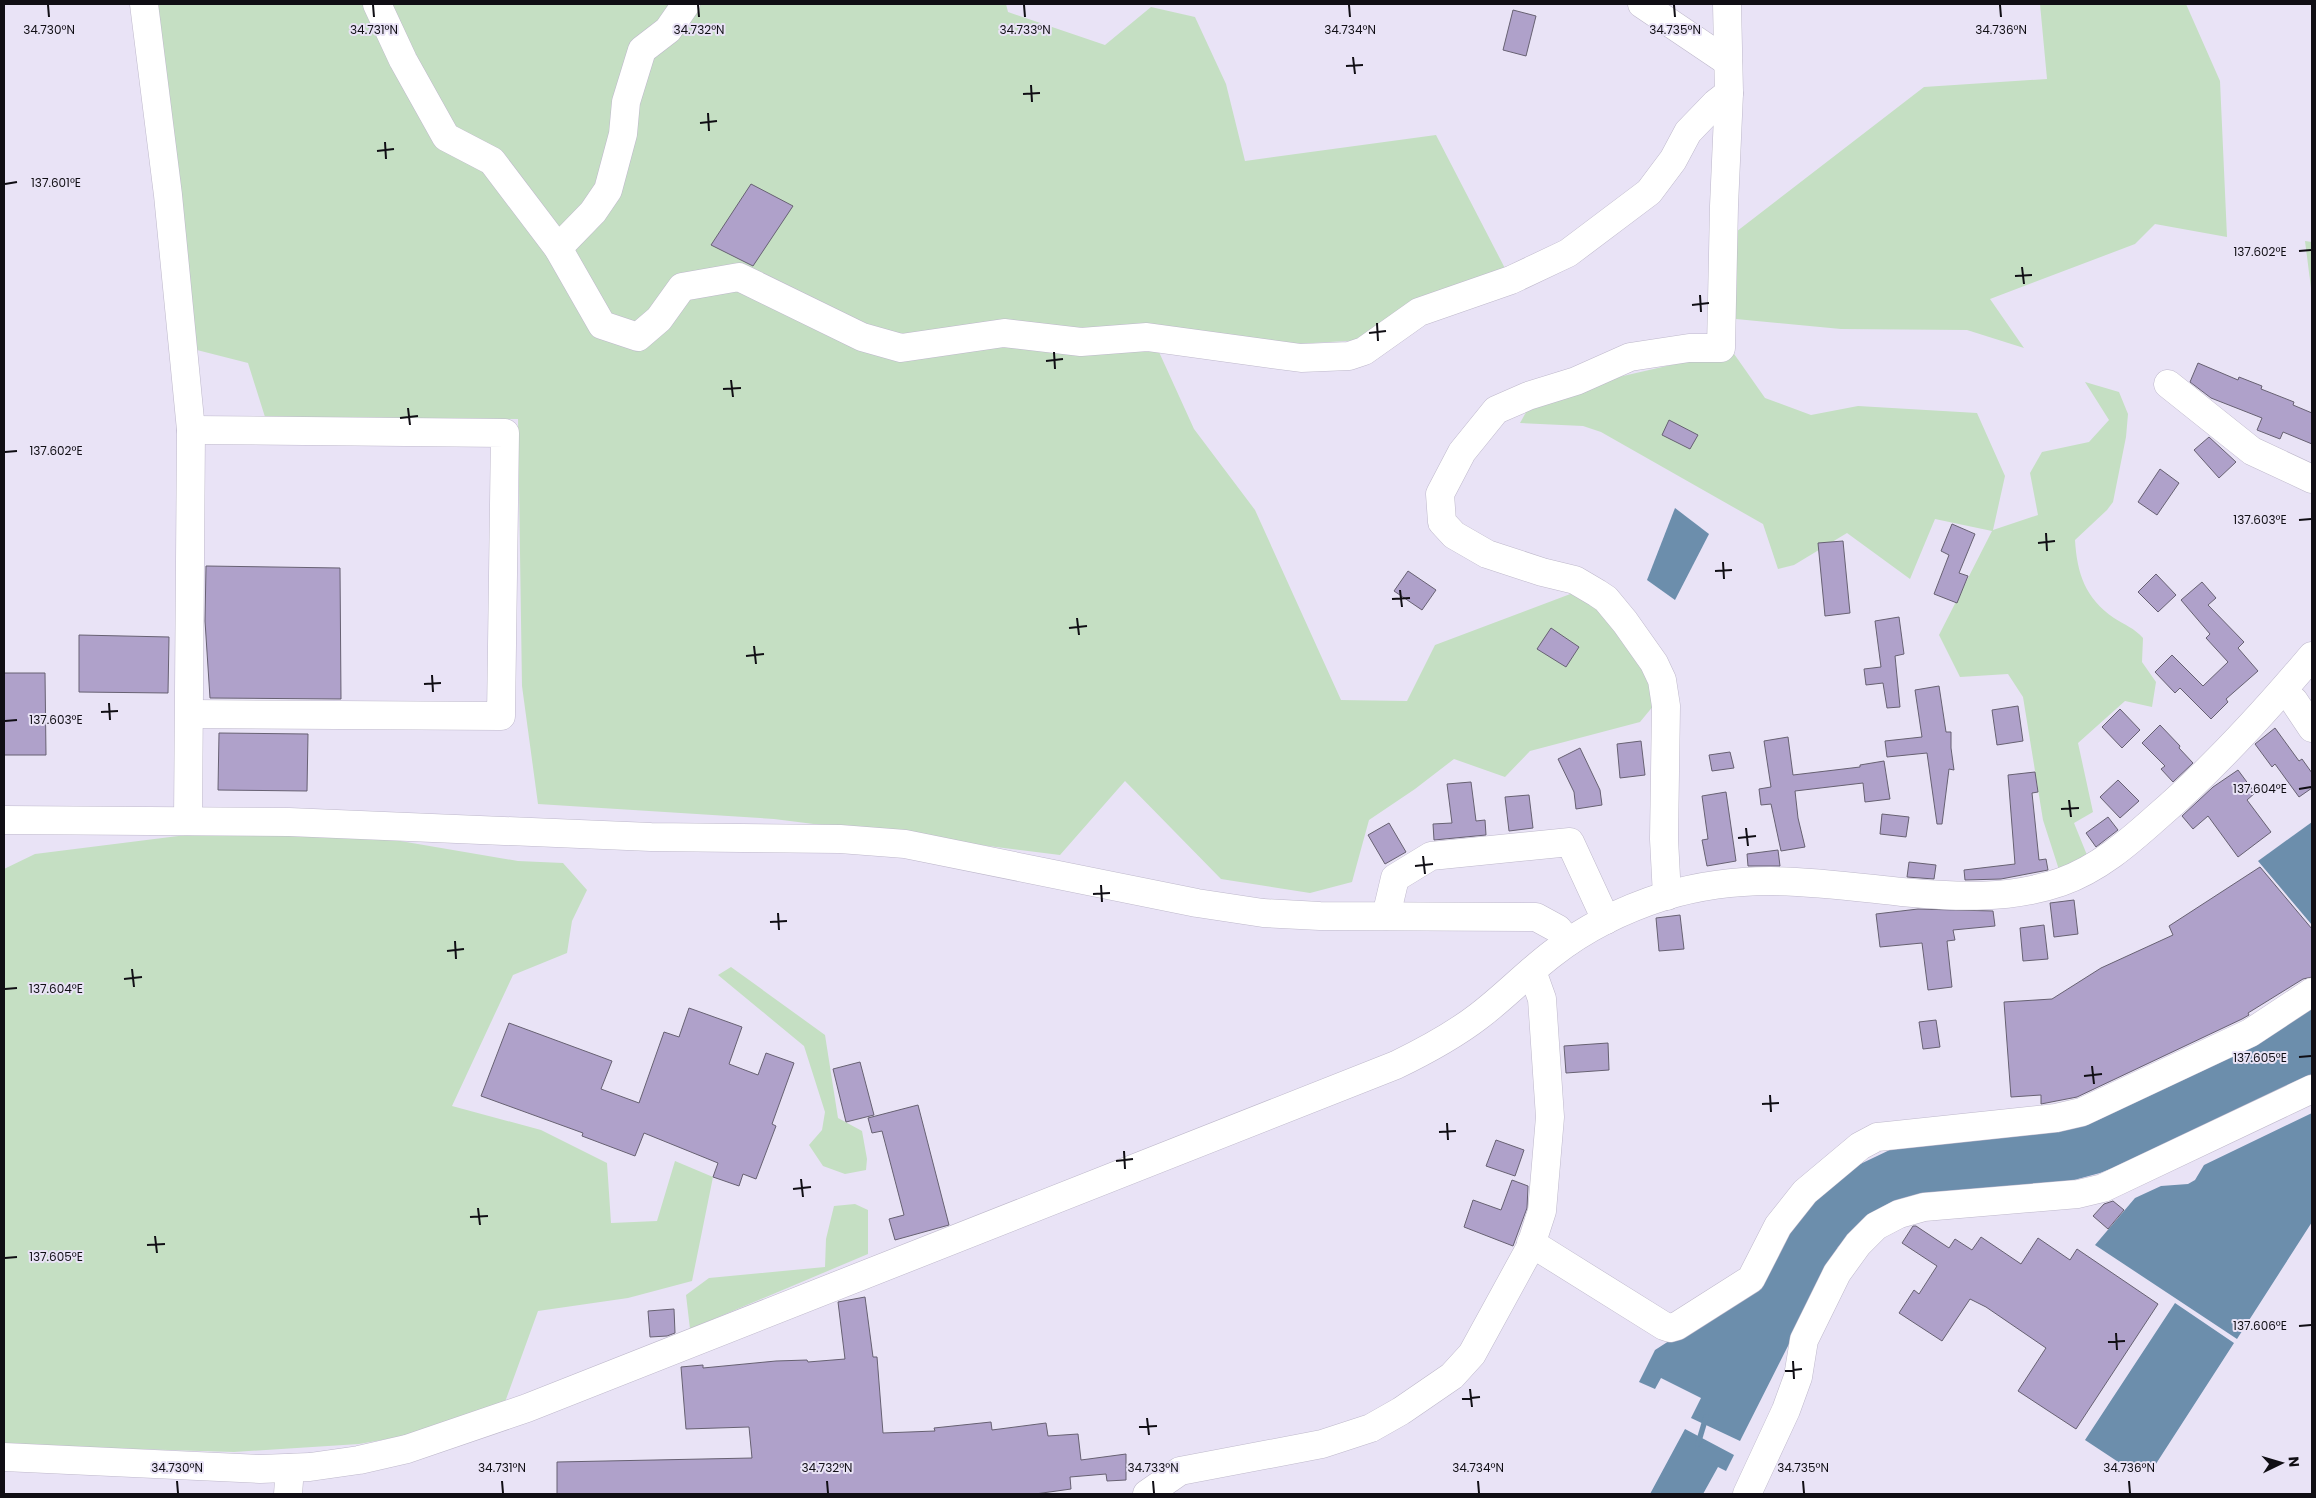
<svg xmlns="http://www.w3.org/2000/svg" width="2316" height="1498" font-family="Poppins,sans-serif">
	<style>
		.green { fill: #c5dfc3 }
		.water { fill: #6c8eac }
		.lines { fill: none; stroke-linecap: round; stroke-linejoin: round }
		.stream { stroke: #6c8eac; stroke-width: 5.5 }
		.building { fill: #afa1ca; stroke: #676172 }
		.minor-casing { stroke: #beb8cb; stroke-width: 29 }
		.minor { stroke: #fff; stroke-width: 28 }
		.ticks { fill: none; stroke: #100e14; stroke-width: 2 }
		.ticks-label { font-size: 12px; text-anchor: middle; fill: #100e14; stroke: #e9e3f6; stroke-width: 4; stroke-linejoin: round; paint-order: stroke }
	</style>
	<rect width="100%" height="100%" fill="#e9e3f6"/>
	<!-- green -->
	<g class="green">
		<path d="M154 4H1006L1008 12 1105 45 1151 7 1195 17 1226 84 1245 161 1436 135 1511 280 1381 339 1159 352 1194 429 1255 510 1341 700 1407 701 1435 645 1573 593 1627 618 1659 699 1640 722 1530 751 1505 777 1454 759 1415 789 1369 820 1352 882 1310 893 1221 879 1125 781 1060 855 774 819 538 804 522 686 518 419 265 417 248 363 193 349Z"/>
		<path d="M2040 4H2186L2220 81 2227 237 2155 224 2135 244 1990 299 2024 348 1967 330 1841 329 1736 319 1732 235 1924 87 2047 79Z"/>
		<path d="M2305 241 2312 242V295L2311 288Z"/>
		<path d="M1732 351 1765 398 1811 415 1858 406 1977 413 2005 476 1993 530 2038 515 2030 473 2042 452 2089 442 2109 420 2085 382 2119 392 2128 414 2126 437 2113 502 2107 510 2075 540C2077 573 2085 598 2114 618 2125 625 2134 628 2143 638L2142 662 2156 682 2152 707 2125 701 2078 743 2093 812 2074 823 2089 860 2061 876 2043 820 2023 697 2008 674 1960 677 1939 635 1992 531 1935 519 1910 579 1847 533 1794 565 1778 569 1763 524 1601 432 1583 426 1520 423 1529 407 1623 376Z"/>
		<path d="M289 822 518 861 563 863 587 890 572 921 567 953 513 975 452 1106 541 1130 607 1163 611 1223 657 1221 675 1161 713 1177 692 1281 628 1298 538 1311 505 1402 421 1433 359 1444 234 1452 4 1445V869L35 854Z"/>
		<path d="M731 967 825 1035 838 1118 862 1131 867 1159 866 1170 845 1174 823 1166 809 1145 822 1130 825 1112 804 1046 718 975Z"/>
		<path d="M855 1204 868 1210V1254L690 1329 686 1295 709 1278 825 1267 826 1239 834 1206Z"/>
	</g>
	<!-- water -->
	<g class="water">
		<path d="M1675 508 1709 534 1675 600 1647 580Z"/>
		<path d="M2312 822V925L2258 861Z"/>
		<path d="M2312 1008V1074L2131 1161 2100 1173 2063 1183 1863 1221 1838 1247 1740 1441 1691 1418 1701 1398 1661 1378 1655 1389 1639 1382 1655 1350 1756 1285 1790 1227 1818 1192 1854 1167 1896 1147 2050 1132Z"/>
		<path d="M2312 1113V1222L2237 1339 2095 1245 2135 1198 2161 1186 2188 1184 2195 1180 2204 1165Z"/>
		<path d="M2175 1303 2234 1343 2152 1470 2142 1464 2135 1473 2085 1440Z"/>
		<path d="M1685 1429 1734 1455 1726 1471 1718 1467 1703 1494H1650Z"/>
	</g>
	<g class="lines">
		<!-- stream -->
		<path class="stream" d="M1698 1444 1706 1417"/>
	</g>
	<!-- building -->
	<g class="building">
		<path d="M1513 10 1536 16 1526 56 1503 50Z"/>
		<path d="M751 184 793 206 753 266 711 245Z"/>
		<path d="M2198 363 2238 380 2239 377 2262 386 2261 389 2294 402 2293 405 2312 413V444L2283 432 2280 439 2257 430 2262 418 2211 398 2190 382Z"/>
		<path d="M1669 420 1698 435 1690 449 1662 435Z"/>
		<path d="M2209 437 2236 462 2219 478 2194 450Z"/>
		<path d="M2160 469 2179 483 2157 515 2138 502Z"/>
		<path d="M1952 524 1975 534 1959 573 1968 576 1957 603 1934 594 1949 555 1941 551Z"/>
		<path d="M1843 541 1850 613 1825 616 1818 543Z"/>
		<path d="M206 566 340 568 341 699 210 698 205 621Z"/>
		<path d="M1408 571 1436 590 1422 610 1394 591Z"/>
		<path d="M2156 574 2176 595 2158 612 2138 592Z"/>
		<path d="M2202 582 2216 598 2208 605 2244 642 2238 648 2258 671 2226 699 2228 702 2211 719 2180 688 2175 693 2155 672 2172 655 2203 686 2228 662 2206 638 2210 634 2181 600Z"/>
		<path d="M1899 617 1904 654 1895 656 1900 707 1887 708 1883 683 1866 685 1864 669 1881 667 1875 621Z"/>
		<path d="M1551 628 1579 647 1566 667 1537 649Z"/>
		<path d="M79 635 169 637 168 693 79 692Z"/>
		<path d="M4 673H45L46 755H4Z"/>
		<path d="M1939 686 1946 732H1951V748L1954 770 1949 769 1942 824H1937L1927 753 1887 757 1885 741 1922 737 1915 690Z"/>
		<path d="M2018 706 2023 741 1997 745 1992 710Z"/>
		<path d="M2120 709 2140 730 2122 748 2102 727Z"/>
		<path d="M2160 725 2180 746 2179 748 2193 763 2173 782 2161 769 2165 766 2142 743Z"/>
		<path d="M2275 728 2299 761 2302 759 2312 773V788L2299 797 2275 764 2272 767 2255 744Z"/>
		<path d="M219 733 308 734 307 791 218 790Z"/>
		<path d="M1788 737 1793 775 1860 767V765L1884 761 1890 799 1865 802 1863 783 1795 791 1798 818 1805 847 1781 851 1771 804 1761 805 1759 789 1771 787 1764 741Z"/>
		<path d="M1641 741 1645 775 1620 778 1617 744Z"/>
		<path d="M1580 748 1600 790 1602 805 1576 809 1574 792 1558 759Z"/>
		<path d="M1730 752 1734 768 1712 771 1709 755Z"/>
		<path d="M2238 770 2255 793 2247 800 2271 832 2238 857 2208 816 2193 829 2182 816 2213 787Z"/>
		<path d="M2035 772 2038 792 2032 793 2039 860 2046 859 2048 870 2001 879 1965 880 1964 870 2015 864 2008 775Z"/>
		<path d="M2118 780 2139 801 2120 818 2100 797Z"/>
		<path d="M1471 782 1476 821 1485 820 1486 835 1434 840 1433 824 1452 823 1447 784Z"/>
		<path d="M1726 792 1736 861 1707 866 1702 840 1708 839 1702 796Z"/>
		<path d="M1529 795 1533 828 1509 831 1505 797Z"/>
		<path d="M1882 814 1909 817 1906 837 1880 834Z"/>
		<path d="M2108 817 2118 830 2096 847 2086 833Z"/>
		<path d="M1389 823 1406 852 1385 864 1368 835Z"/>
		<path d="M1778 850 1780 866H1748L1747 854Z"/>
		<path d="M1909 862 1936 865 1934 879 1907 877Z"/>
		<path d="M2260 867 2312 929V977L2303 979 2248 1013 2249 1015 2242 1019 2077 1097 2041 1104V1095L2011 1097 2004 1002 2052 999 2101 968 2173 935 2169 926Z"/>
		<path d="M2074 900 2078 934 2054 937 2050 903Z"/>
		<path d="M1918 909 1993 911 1995 926 1953 930 1955 940 1947 941 1952 987 1928 990 1922 943 1880 947 1876 914Z"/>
		<path d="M1680 915 1684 949 1659 951 1656 918Z"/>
		<path d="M2044 925 2048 959 2023 961 2020 928Z"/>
		<path d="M689 1008 742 1027 729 1064 758 1075 766 1053 794 1063 772 1124 776 1126 756 1179 743 1174 739 1186 713 1177 718 1163 644 1133 635 1156 582 1136 583 1133 481 1096 509 1023 612 1061 601 1089 639 1103 664 1032 679 1037Z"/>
		<path d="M1936 1020 1940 1047 1923 1049 1919 1022Z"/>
		<path d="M1608 1043 1609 1070 1566 1073 1564 1046Z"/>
		<path d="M860 1062 874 1115 846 1122 833 1069Z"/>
		<path d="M918 1105 949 1225 895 1240 889 1219 904 1215 882 1131 872 1133 868 1118Z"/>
		<path d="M1496 1140 1524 1150 1515 1176 1486 1166Z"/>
		<path d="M1512 1180 1528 1186 1527 1208 1513 1246 1464 1227 1473 1200 1501 1210Z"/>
		<path d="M2113 1201 2124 1210 2108 1229 2093 1216 2104 1204Z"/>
		<path d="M1913 1226H1916L1949 1248 1955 1239 1972 1250 1981 1237 2021 1264 2038 1238 2070 1260 2077 1249 2158 1304 2076 1429 2018 1391 2046 1348 1986 1307 1970 1299 1942 1341 1899 1313 1914 1290 1919 1294 1937 1266 1902 1243Z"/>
		<path d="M865 1297 873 1357H877L883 1433 935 1431 934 1428 991 1422 992 1430 1046 1423 1048 1436 1078 1434 1081 1460 1126 1454V1480L1107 1481 1106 1474 1070 1477 1071 1489 1035 1494H557V1462L752 1458 749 1427 686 1429 681 1367 703 1365V1368L776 1361 807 1360 808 1362 845 1359 838 1302Z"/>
		<path d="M674 1309 675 1333 667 1336 650 1337 648 1311Z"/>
	</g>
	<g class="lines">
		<defs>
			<g id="minor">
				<path d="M144 4 168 195 191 430 188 821"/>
				<path d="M377 4 403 60 446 137 492 161 558 248 602 325 638 337 659 319 682 287 739 277 862 337 901 348 1004 333 1081 342 1147 337 1301 358 1349 356 1364 351 1419 312 1511 280 1568 253 1649 192 1673 160 1688 132 1716 103 1729 93"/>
				<path d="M1642 4 1728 62"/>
				<path d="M558 248 593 212 608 190 623 134 626 102 642 50 668 30 686 4"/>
				<path d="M2168 384 2252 451 2312 479"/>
				<path d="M2283 691 2294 701 2312 728"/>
				<path d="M190 714 501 716 505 433 191 430"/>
				<path d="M4 820 289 822 651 837 840 839 905 844 1197 903 1263 913 1320 916 1536 917 1558 929 1568 942"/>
				<path d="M1667 896 1664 839 1666 706 1662 680 1654 663 1625 622 1606 599 1597 593 1575 580 1542 572 1487 554 1454 535 1442 522 1440 494 1462 452 1496 410 1528 396 1576 381 1630 357 1689 348H1721L1724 206 1729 93 1727 4"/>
				<path d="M1386 916 1395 878 1431 856 1570 842 1606 920"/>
				<path d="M1531 1243 1664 1326 1670 1328 1677 1326 1751 1279 1778 1226 1805 1192 1860 1146 1877 1137 1887 1136 2056 1118 2082 1112 2250 1033 2312 992"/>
				<path d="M4 1457 260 1469 310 1467 359 1460 407 1449 527 1408 1396 1065C1425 1051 1453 1036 1479 1016 1504 997 1526 974 1552 954 1585 928 1624 909 1665 896 1749 871 1817 883 1902 892 1956 897 2009 900 2061 882 2098 869 2128 843 2157 817 2214 768 2264 713 2312 656"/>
				<path d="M288 1494 290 1468"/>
				<path d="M1147 1494 1180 1471 1322 1444 1371 1428 1401 1411 1452 1376 1472 1354 1530 1248 1542 1211 1550 1117 1542 999 1532 971"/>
				<path d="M1747 1494 1786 1410 1798 1377 1804 1340 1837 1273 1858 1244 1876 1226 1899 1214 1924 1207 2078 1194 2103 1188 2312 1089"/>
			</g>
		</defs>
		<!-- minor casing -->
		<use href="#minor" class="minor-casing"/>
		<!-- minor -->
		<use href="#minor" class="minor"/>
	</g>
	<!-- ticks -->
	<path class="ticks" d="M48 5 49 17M373 5 374 17M698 5 699 17M1024 5 1025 17M1349 5 1350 17M1674 5 1675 17M2000 5 2001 17M1353 57 1355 74M1346 66 1363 65M1031 85 1032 102M1023 94 1040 93M708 113 709 131M700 123 717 121M385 142 386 159M377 151 394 149M5 184 17 182M2299 251 2311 250M2022 267 2024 284M2015 276 2032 275M1700 295 1701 312M1692 305 1709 303M1377 323 1378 341M1369 333 1386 331M1054 352 1055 369M1046 361 1063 359M731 380 733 397M723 389 741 388M408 408 410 425M400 418 418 416M5 452 17 451M2299 520 2311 519M2046 533 2047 551M2038 543 2055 541M1723 562 1724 579M1715 571 1732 570M1400 590 1402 607M1392 599 1410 598M1077 618 1079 635M1069 628 1087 626M754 646 756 664M746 656 764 654M432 675 433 692M424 684 441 683M109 703 110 720M101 712 118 711M5 721 17 720M2299 789 2311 787M2069 800 2071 817M2061 809 2079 808M1746 828 1748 846M1738 838 1756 836M1423 856 1425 874M1415 866 1433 864M1101 885 1102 902M1093 894 1110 893M778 913 779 930M770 922 787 921M455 941 456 959M447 951 464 949M132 969 134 987M124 979 142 977M5 989 17 988M2299 1057 2311 1056M2092 1066 2094 1084M2084 1076 2102 1074M1770 1095 1771 1112M1762 1104 1779 1103M1447 1123 1448 1140M1439 1132 1456 1131M1124 1151 1125 1169M1116 1161 1133 1159M801 1179 803 1197M793 1189 811 1187M478 1208 480 1225M470 1217 488 1216M155 1236 157 1253M147 1245 165 1244M5 1258 17 1257M2299 1326 2311 1325M2116 1333 2117 1350M2108 1342 2125 1341M1793 1361 1794 1379M1785 1371 1802 1369M1470 1389 1472 1407M1462 1399 1480 1397M1147 1418 1149 1435M1139 1427 1157 1426M177 1481 178 1493M502 1481 503 1493M827 1481 828 1493M1153 1481 1154 1493M1478 1481 1479 1493M1803 1481 1804 1493M2129 1481 2130 1493"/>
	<g class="ticks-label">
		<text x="49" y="34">34.730°N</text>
		<text x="374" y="34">34.731°N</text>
		<text x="699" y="34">34.732°N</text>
		<text x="1025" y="34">34.733°N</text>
		<text x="1350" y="34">34.734°N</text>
		<text x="1675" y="34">34.735°N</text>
		<text x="2001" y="34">34.736°N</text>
		<text x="56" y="187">137.601°E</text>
		<text x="2260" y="256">137.602°E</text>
		<text x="56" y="455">137.602°E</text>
		<text x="2260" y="524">137.603°E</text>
		<text x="56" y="724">137.603°E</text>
		<text x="2260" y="793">137.604°E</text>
		<text x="56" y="993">137.604°E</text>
		<text x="2260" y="1062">137.605°E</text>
		<text x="56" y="1261">137.605°E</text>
		<text x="2260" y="1330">137.606°E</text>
		<text x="177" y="1472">34.730°N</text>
		<text x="502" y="1472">34.731°N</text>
		<text x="827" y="1472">34.732°N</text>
		<text x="1153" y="1472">34.733°N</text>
		<text x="1478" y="1472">34.734°N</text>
		<text x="1803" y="1472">34.735°N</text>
		<text x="2129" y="1472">34.736°N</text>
	</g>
	<!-- border -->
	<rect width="2316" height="1498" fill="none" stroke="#100e14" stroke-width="10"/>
	<!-- north arrow -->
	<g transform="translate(2281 1463) rotate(85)" stroke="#e9e3f6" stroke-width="4" paint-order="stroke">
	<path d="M0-4L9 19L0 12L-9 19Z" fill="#100e14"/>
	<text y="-8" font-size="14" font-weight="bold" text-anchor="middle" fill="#100e14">N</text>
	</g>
</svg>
